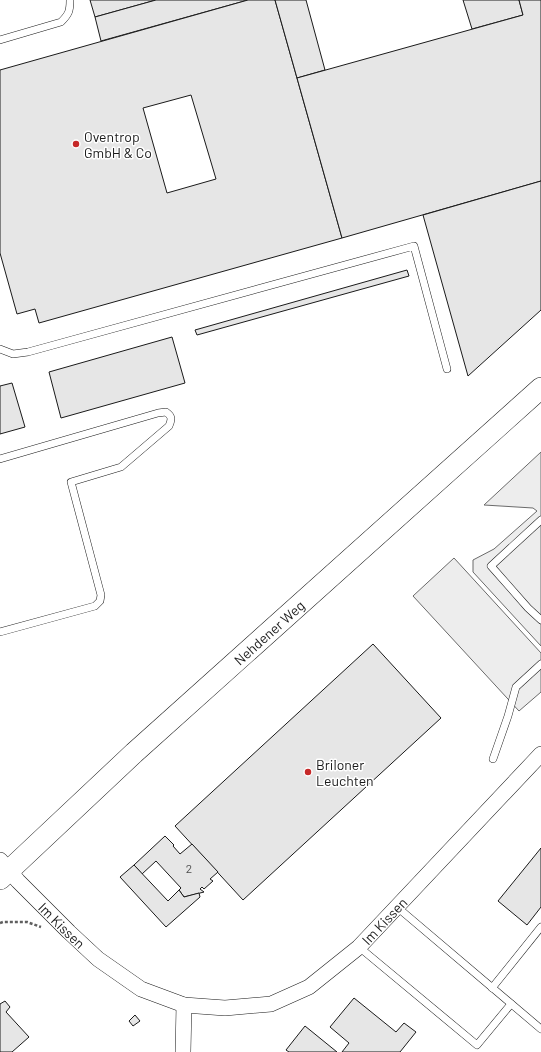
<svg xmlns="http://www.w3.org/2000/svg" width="541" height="1052" font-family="Barlow,sans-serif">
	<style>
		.parking { fill: #ededed; stroke: #6a6a6a }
		.building { fill: #e6e6e6; stroke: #1a1a1a; fill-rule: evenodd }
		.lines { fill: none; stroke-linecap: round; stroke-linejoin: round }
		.lane-casing { stroke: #1a1a1a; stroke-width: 8 }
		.street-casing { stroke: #1a1a1a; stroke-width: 16 }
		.secondary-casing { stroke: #1a1a1a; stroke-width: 22 }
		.path { stroke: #5f5f5f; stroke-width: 2.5; stroke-dasharray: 3 2; stroke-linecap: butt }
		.lane { stroke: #fff; stroke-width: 7 }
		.street { stroke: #fff; stroke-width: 15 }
		.secondary { stroke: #fff; stroke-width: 21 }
		.poi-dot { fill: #c62828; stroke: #fff; stroke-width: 1.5 }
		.labels { text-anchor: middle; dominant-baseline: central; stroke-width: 3; stroke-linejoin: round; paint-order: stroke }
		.number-label { font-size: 12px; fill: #4d4d4d }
		.poi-label { font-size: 14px; fill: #1a1a1a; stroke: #fff; text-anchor: start }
		.street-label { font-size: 14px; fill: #1a1a1a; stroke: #fff }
	</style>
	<rect width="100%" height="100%" fill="#fff"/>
	<!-- parking -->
	<g class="parking">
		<path d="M541 452V646L473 572V560L494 549 537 511 533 508 484 505Z"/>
		<path d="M454 558 541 653V692L519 711 413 596Z"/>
	</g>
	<!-- building -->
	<g class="building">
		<path d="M90 0H156L95 17Z"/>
		<path d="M156 0H248L101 41 95 17Z"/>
		<path d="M248 0H275L342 238 39 323 35 309 17 314 0 253V70ZM191 95 216 179 167 193 143 108Z"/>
		<path d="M275 0H306L325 70 297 78Z"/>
		<path d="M463 0H519L523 15 472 29Z"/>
		<path d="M519 0H541V181L342 238 297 78 523 15Z"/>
		<path d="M541 181V310L468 376 423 215Z"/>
		<path d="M407 270 409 276 197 335 195 330Z"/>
		<path d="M172 337 185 383 61 418 49 372Z"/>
		<path d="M12 383 25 427 0 434V386Z"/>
		<path d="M373 644 441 718 243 900 175 826Z"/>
		<path d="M165 836 174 845 173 846 180 854 192 844 218 872 210 879 213 881 204 889 202 887 200 889 204 892 184 897 179 890 181 888 156 861 142 874 134 865Z"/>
		<path d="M541 848V907L527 925 498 901Z"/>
		<path d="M134 865 168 901 179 890 184 897 199 893 200 897 166 927 120 877Z"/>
		<path d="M354 998 396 1032 404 1023 416 1032 400 1052H342L349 1043 330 1027Z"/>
		<path d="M5 1001 10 1007 6 1012 29 1037 12 1052H0V1004Z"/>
		<path d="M135 1015 140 1021 133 1026 129 1021Z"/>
		<path d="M305 1026 337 1052H289L286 1050Z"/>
	</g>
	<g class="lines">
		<defs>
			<g id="lane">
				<path d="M0 40 61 22C69 14 70 11 70 0"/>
				<path d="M0 349 13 354 28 352 414 246 447 369"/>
				<path d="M0 459 158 413 166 412C172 416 172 419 169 426L121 467 71 482 101 595 100 601 95 606 0 632"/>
				<path d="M541 520 491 566 528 608 541 620"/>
				<path d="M493 759 508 716 516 687 541 664"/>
				<path d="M397 907 541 1029"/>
				<path d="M359 947 477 1045 511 1004"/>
				<path d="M492 988 541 927"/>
			</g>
			<g id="street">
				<path id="s1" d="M0 860 18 881 69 932 98 959 141 989 184 1005 225 1008 271 1004 309 987 359 947 541 754"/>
				<path d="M183 1052 184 1005"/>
			</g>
			<g id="secondary">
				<path id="s2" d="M0 879 134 753 541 388"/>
			</g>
		</defs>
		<!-- lane casing -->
		<use href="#lane" class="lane-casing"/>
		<!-- street casing -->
		<use href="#street" class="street-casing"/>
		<!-- secondary casing -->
		<use href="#secondary" class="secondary-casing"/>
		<!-- path -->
		<path class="path" d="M0 923 3 922H27L41 927"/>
		<!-- lane -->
		<use href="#lane" class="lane"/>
		<!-- street -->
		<use href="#street" class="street"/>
		<!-- secondary -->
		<use href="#secondary" class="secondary"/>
	</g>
	<!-- markers -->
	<g class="poi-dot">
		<circle cx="76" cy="144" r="4"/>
		<circle cx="308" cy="772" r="4"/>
	</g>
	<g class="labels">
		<!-- number labels -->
		<g class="number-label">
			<text x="189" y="868">2</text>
		</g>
		<!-- poi labels -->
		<g class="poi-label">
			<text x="84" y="136">Oventrop<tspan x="84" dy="16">GmbH &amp; Co</tspan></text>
			<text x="316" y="764">Briloner<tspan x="316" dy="16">Leuchten</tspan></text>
		</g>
		<!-- street labels -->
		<g class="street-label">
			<text stroke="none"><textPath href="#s2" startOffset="365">Nehdener Weg</textPath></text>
			<text stroke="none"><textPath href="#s1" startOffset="467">Im Kissen</textPath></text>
			<text stroke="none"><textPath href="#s1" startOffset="90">Im Kissen</textPath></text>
		</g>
	</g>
</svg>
